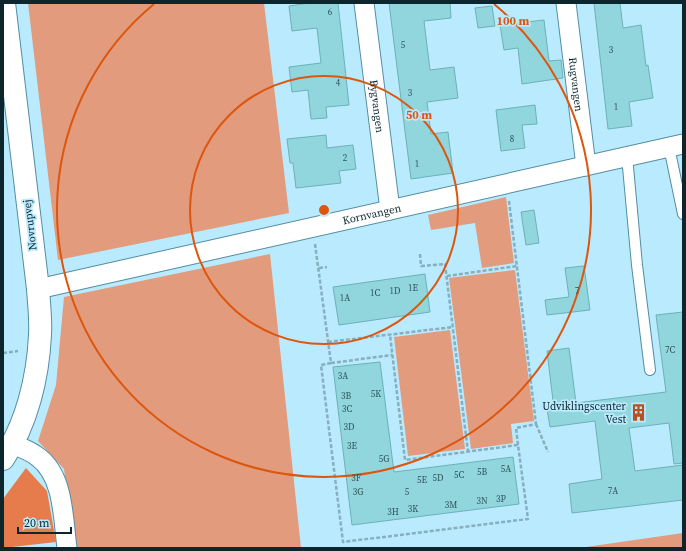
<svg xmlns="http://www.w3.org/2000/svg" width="686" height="551" font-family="'Source Serif 4',serif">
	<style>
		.green { fill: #e39b7d }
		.forest { fill: #e67c4c }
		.building { fill: #91d6dd; stroke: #6cb1b8 }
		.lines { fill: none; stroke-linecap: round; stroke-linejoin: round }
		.service-casing { stroke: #528da3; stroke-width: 12 }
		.minor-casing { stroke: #528da3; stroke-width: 21 }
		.tertiary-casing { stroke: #528da3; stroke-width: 24 }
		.path { stroke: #86afbf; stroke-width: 2.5; stroke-dasharray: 4 2; stroke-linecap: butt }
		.service { stroke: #fff; stroke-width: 10 }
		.minor { stroke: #fff; stroke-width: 19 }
		.tertiary { stroke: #fff; stroke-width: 22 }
		.ring { fill: none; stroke: #dd560e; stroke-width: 2 }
		.labels { text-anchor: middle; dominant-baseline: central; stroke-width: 3.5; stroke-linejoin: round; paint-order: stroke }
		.number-label { font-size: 9px; fill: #2e525a }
		.street-label { font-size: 11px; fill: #0d262e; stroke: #baeafd }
		.poi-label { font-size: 11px; fill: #0d262e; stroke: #baeafd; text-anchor: end }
		.centre { fill: #dd560e; stroke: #baeafd; stroke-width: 2 }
		.ring-label { font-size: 12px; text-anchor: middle; font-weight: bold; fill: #dd560e; stroke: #baeafd; stroke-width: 3.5; stroke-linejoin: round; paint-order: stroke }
	</style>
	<rect width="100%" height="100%" fill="#baeafd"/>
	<!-- green -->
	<g class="green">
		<path d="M28 3H264L289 213 58 260Z"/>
		<path d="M506 197 514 263 482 268 475 223 431 230 428 215Z"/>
		<path d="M270 254 301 548H75L64 469 38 441 56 385 64 297Z"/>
		<path d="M515 270 534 421 511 424 513 443 471 449 449 278Z"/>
		<path d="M450 330 465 449 408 456 394 337Z"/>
		<path d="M683 533V548H579Z"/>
	</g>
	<!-- forest -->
	<path class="forest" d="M26 468 47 491 56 542 3 548V499Z"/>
	<!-- building -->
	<g class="building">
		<path d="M309 3H338L349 105 326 107 327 118 311 119 308 90 292 92 289 67 321 63 317 28 292 31 289 6Z"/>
		<path d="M389 3H450L451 18 424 21 430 70 454 67 458 98 427 102 431 134 448 132 453 173 411 179Z"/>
		<path d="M594 3H620L623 28 641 25 646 66 648 65 653 98 629 102 632 126 608 129Z"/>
		<path d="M492 6 495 26 478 28 475 8Z"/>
		<path d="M544 20 549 61 561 60 563 78 522 84 518 48 504 50 500 25Z"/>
		<path d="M535 105 537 124 522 125 525 148 501 151 496 110Z"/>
		<path d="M326 135 327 148 353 145 356 169 339 171 341 183 296 188 293 163H290L287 139Z"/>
		<path d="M534 210 539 243 526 245 521 212Z"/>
		<path d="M584 266 590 310 547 315 545 300 569 297 565 268Z"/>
		<path d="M425 274 430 312 339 325 333 287Z"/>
		<path d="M683 312V463L674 464 669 423 629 428 635 471 683 465V500L572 513 569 484 602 479 595 421 550 427 547 409H554L547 351 569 348 576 403 666 392 656 315Z"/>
		<path d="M380 362 394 472 513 457 519 504 352 525 333 367Z"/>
	</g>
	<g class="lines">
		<defs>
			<g id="service">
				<path d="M669 147 683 214"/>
				<path d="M627 156 637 265 650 370"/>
			</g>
			<g id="minor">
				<path id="s1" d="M364 3 390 210"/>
				<path id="s2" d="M566 3 586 166"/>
				<path id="s3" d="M38 289 683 144"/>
				<path d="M13 444C21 448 31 451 38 457 64 476 63 518 67 548"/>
			</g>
			<path id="tertiary" d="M3 459C27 424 38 377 40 335 41 320 39 304 38 289L4 3"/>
		</defs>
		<!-- service casing -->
		<use href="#service" class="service-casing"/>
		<!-- minor casing -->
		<use href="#minor" class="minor-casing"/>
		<!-- tertiary casing -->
		<use href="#tertiary" class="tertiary-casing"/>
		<!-- path -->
		<g class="path">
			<path d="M509 201 536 424 516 428 518 445"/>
			<path d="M315 244 331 363 321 365 343 542 528 519 518 445 405 460 390 335"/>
			<path d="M420 254 421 266 445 264 468 452"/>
			<path d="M319 268 327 267"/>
			<path d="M447 276 517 266"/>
			<path d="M328 342 453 327"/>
			<path d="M3 353 18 351"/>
			<path d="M331 363 392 355"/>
			<path d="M536 424 548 452"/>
		</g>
		<!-- service -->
		<use href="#service" class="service"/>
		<!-- minor -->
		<use href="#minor" class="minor"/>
		<!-- tertiary -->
		<use href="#tertiary" class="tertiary"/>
	</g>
	<!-- distance rings -->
	<g class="ring">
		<circle cx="324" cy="210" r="134"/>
		<path d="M494 4A267 267 0 1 1 154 4"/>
	</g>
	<!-- icons -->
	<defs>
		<symbol id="building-bare" viewBox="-9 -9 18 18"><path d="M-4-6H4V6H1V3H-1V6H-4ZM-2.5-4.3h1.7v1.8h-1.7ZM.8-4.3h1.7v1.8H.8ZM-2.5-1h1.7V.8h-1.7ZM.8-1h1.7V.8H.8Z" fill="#b75220" stroke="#baeafd" stroke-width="2.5" paint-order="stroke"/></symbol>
	</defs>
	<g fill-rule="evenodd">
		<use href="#building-bare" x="626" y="400" width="25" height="25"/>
	</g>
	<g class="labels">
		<!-- number labels -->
		<g class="number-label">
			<text x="330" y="12">6</text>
			<text x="403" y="45">5</text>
			<text x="611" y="50">3</text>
			<text x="338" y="83">4</text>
			<text x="410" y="93">3</text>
			<text x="616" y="107">1</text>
			<text x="512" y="139">8</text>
			<text x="345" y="158">2</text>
			<text x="417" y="164">1</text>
			<text x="413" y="288">1E</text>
			<text x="395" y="291">1D</text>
			<text x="577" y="291">7</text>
			<text x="375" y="293">1C</text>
			<text x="345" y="298">1A</text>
			<text x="670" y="350">7C</text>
			<text x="343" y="376">3A</text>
			<text x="376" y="394">5K</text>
			<text x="346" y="396">3B</text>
			<text x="347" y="409">3C</text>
			<text x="349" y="427">3D</text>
			<text x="352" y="446">3E</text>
			<text x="384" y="459">5G</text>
			<text x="506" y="469">5A</text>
			<text x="482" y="472">5B</text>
			<text x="459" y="475">5C</text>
			<text x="356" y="478">3F</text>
			<text x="438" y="478">5D</text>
			<text x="422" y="480">5E</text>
			<text x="613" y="491">7A</text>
			<text x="358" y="492">3G</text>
			<text x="407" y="492">5</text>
			<text x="501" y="499">3P</text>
			<text x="482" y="501">3N</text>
			<text x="451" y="505">3M</text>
			<text x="413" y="509">3K</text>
			<text x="393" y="512">3H</text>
		</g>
		<!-- street labels -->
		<g class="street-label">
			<text stroke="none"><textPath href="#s2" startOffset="82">Rugvangen</textPath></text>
			<text stroke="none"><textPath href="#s1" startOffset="104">Bygvangen</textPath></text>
			<text stroke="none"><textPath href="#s3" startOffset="342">Kornvangen</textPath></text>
			<text transform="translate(30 225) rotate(-97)">Novrupvej</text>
		</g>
		<!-- poi labels -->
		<g class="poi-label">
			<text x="626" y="406">Udviklingscenter<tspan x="626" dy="13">Vest</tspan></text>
		</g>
	</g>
	<circle cx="324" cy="210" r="6" class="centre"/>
	<g class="ring-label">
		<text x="513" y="25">100 m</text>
		<text x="419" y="119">50 m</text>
	</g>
	<!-- border -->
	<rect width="686" height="551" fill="none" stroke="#0d262e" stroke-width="8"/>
	<!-- scale -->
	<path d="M18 527v6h53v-6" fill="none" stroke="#0d262e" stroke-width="2"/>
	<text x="24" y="527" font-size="12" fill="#0d262e" stroke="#baeafd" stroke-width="3" paint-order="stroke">20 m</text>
</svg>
